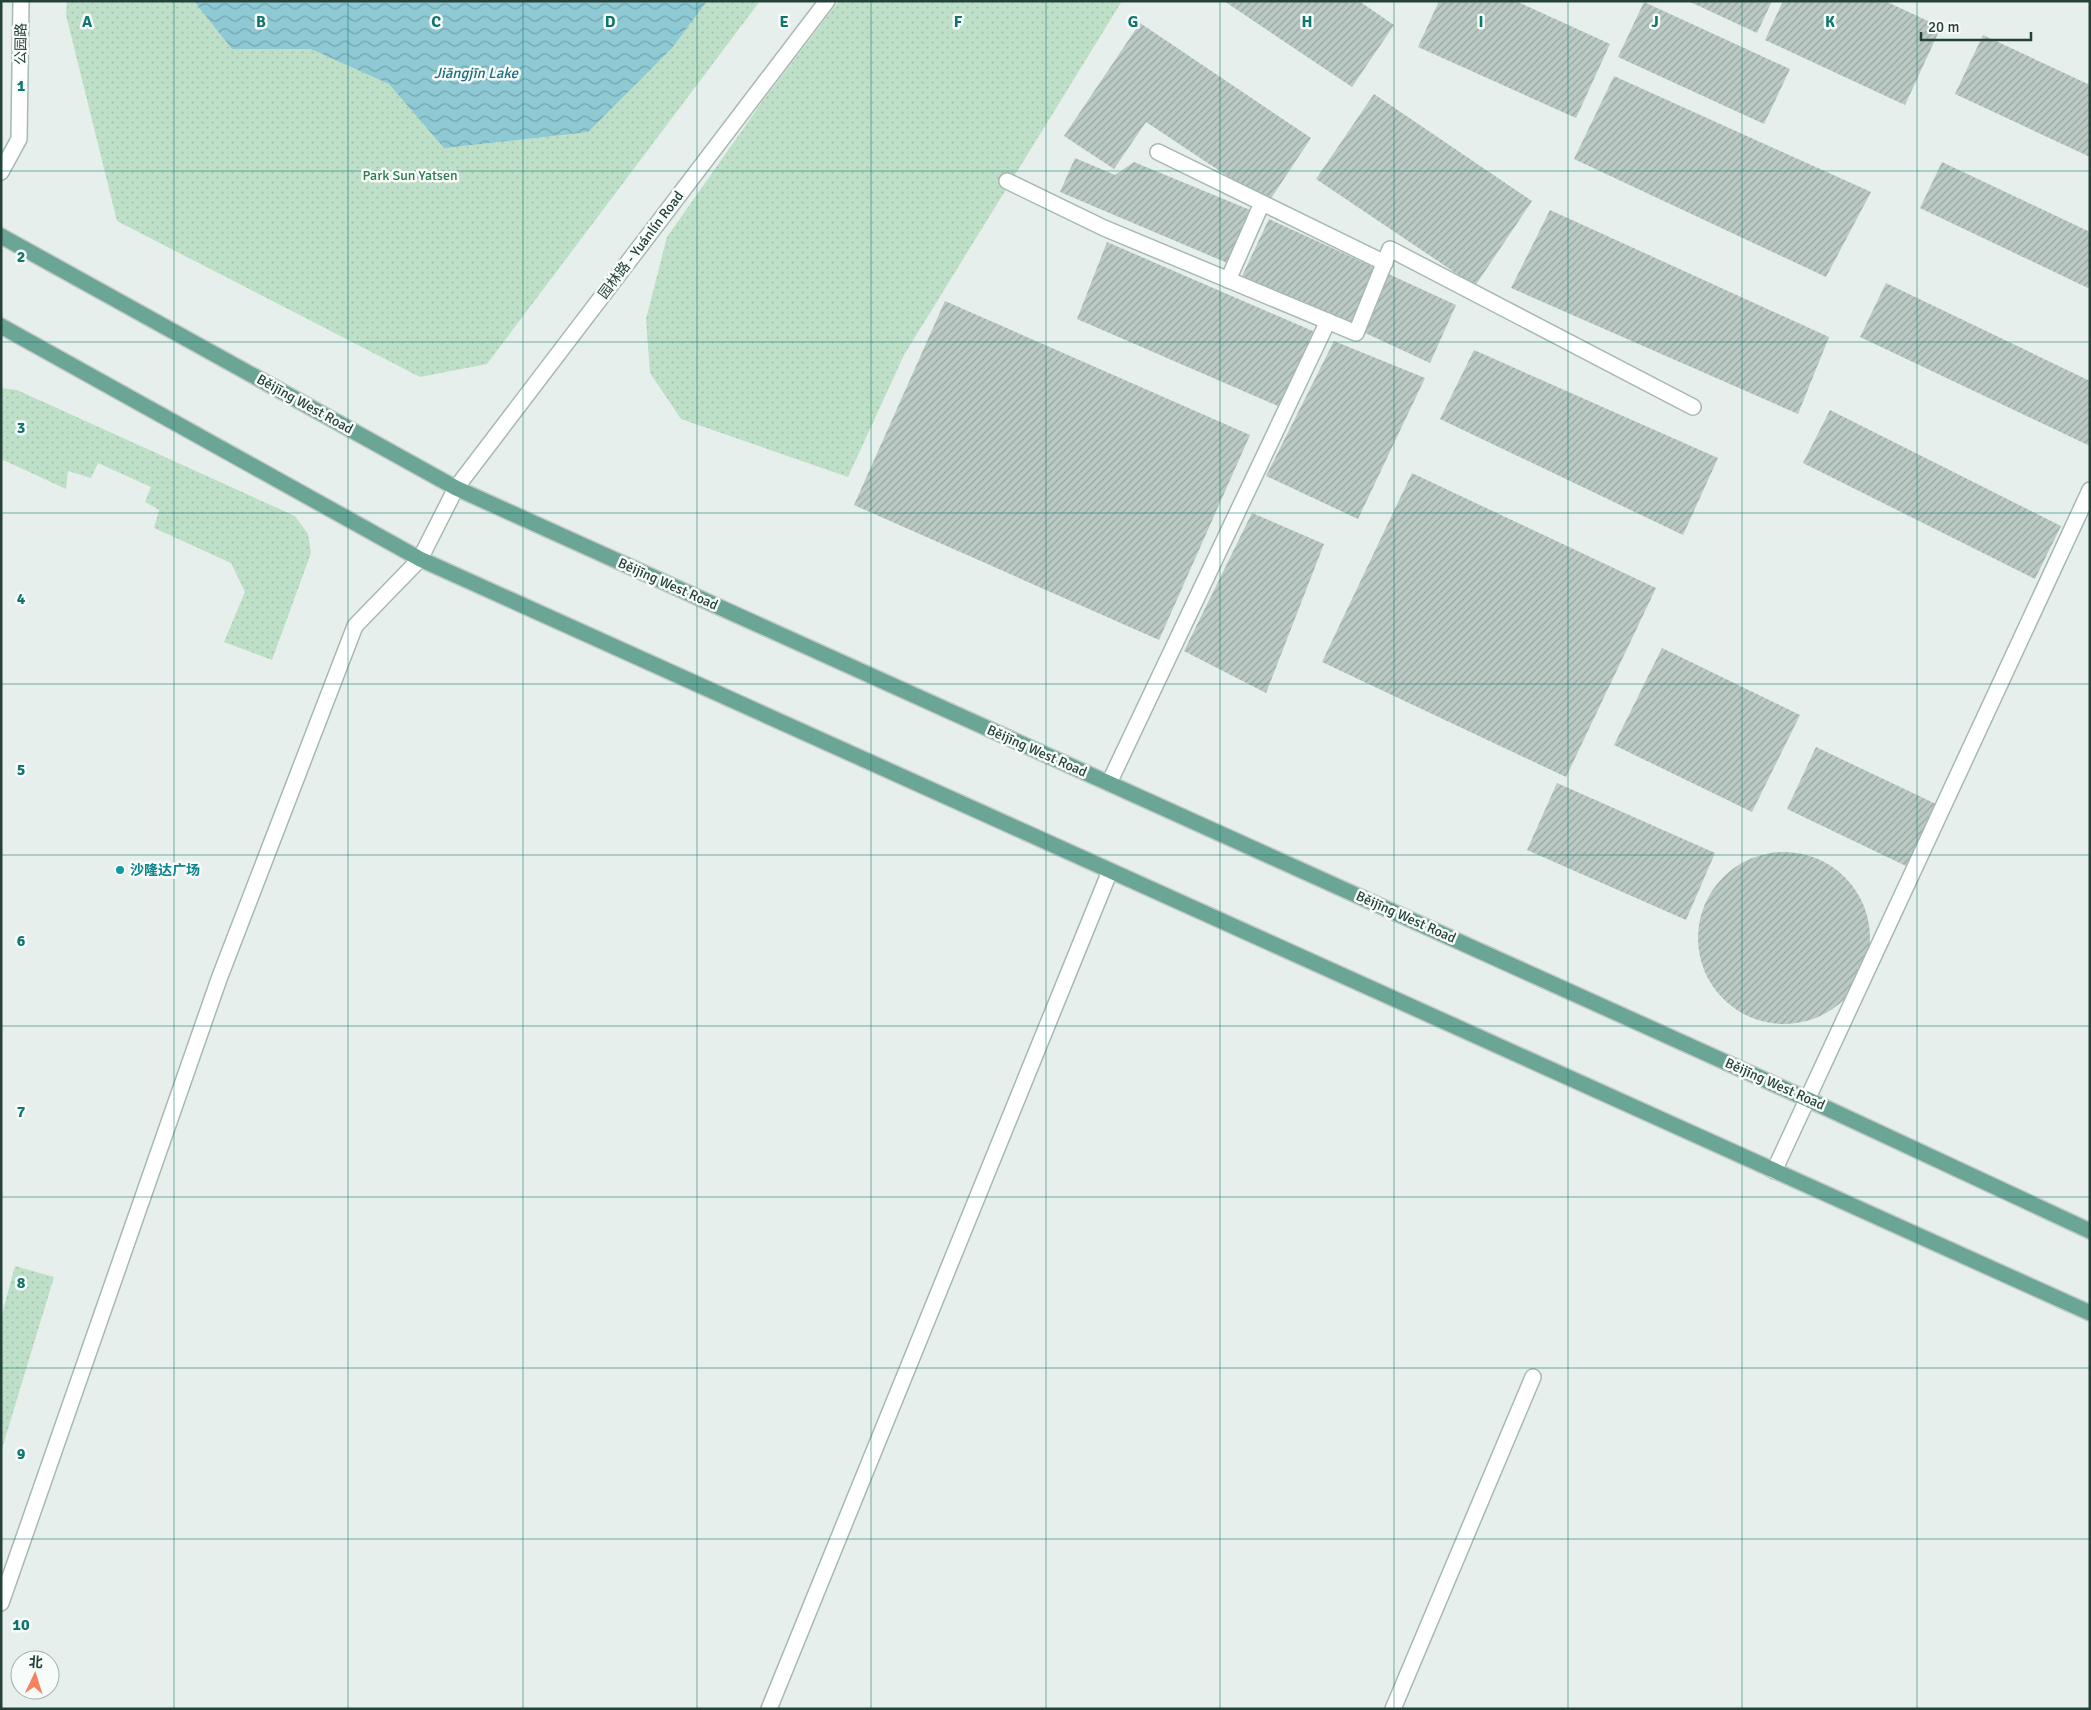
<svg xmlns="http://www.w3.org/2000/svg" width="2091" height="1710" font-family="Signika,'Noto Sans SC',sans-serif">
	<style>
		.green { fill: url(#green-dots) }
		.water { fill: url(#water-waves) }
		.building { fill: url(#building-hatch) }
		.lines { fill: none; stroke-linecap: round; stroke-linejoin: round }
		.minor-casing { stroke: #a8b8b2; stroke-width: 18 }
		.major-casing { stroke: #c2cac8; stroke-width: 18 }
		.minor { stroke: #fff; stroke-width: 15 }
		.major { stroke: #6aa596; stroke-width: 15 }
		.grid { fill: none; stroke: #0f766e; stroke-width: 1; stroke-opacity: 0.55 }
		.culture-dot { fill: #0f9aa8; stroke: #f7fbf9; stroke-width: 2 }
		.labels { text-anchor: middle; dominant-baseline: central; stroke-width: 5; stroke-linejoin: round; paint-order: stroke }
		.street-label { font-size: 14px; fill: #24423a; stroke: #f7fbf9 }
		.park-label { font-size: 14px; fill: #2d7a4b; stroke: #f7fbf9 }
		.culture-label { font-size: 14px; font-weight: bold; fill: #0d838f; stroke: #f7fbf9; text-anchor: start }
		.water-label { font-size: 15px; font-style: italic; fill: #1c6f80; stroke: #f7fbf9 }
		.grid-label { font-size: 16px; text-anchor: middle; font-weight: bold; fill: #0f766e; stroke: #f7fbf9; stroke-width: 5; stroke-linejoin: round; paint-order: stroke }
	</style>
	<defs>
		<pattern id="green-dots" width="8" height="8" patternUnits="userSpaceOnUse" patternTransform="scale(1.25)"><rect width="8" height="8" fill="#bfe0c8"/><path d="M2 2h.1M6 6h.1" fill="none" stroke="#a4c1ad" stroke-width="1.8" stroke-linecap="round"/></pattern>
		<pattern id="water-waves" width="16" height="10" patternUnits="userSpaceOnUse" patternTransform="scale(1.25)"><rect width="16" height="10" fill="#8ec9d4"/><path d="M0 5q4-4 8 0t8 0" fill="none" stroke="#74a5ad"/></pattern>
		<pattern id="building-hatch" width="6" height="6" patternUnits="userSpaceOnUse" patternTransform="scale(1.25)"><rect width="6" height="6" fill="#bbcac4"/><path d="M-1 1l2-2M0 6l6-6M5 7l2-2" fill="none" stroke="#98a6a0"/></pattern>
	</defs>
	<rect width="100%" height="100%" fill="#e6efeb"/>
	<!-- green -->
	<g class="green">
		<path d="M67 1H760L487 364 420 377 117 221 66 15Z"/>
		<path d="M839 1H1122L904 355 848 477 681 419 650 373 646 319 667 237 762 102Z"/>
		<path d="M1 388 17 390 295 516 308 534 311 553 272 660 224 642 245 592 231 563 154 528 159 510 145 502 151 487 98 463 91 478 68 471 66 489 1 459Z"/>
		<path d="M15 1266 54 1277 1 1452V1318Z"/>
	</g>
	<!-- water -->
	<path class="water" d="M194 1H707L672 48 588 132 444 148 389 84 311 49H232Z"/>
	<!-- building -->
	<g class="building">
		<path d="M1224 1H1359L1394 25 1352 87Z"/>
		<path d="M1439 1H1516L1610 44 1576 118 1418 47Z"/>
		<path d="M1688 1H1772L1757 33Z"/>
		<path d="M1783 1H1885L1941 27 1905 105 1765 40Z"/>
		<path d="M1644 2 1790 69 1764 124 1618 57Z"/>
		<path d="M1140 23 1311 138 1268 203 1146 122 1114 169 1064 136Z"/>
		<path d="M1983 35 2090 85V157L1955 94Z"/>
		<path d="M1614 76 1871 192 1826 277 1574 159Z"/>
		<path d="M1374 94 1532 201 1475 286 1316 179Z"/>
		<path d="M1075 158 1115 175 1134 162 1255 212 1232 265 1060 192Z"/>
		<path d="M1942 162 2090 232V289L1920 208Z"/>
		<path d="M1550 210 1829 337 1798 414 1511 288Z"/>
		<path d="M1269 219 1456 305 1430 363 1242 276Z"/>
		<path d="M1107 242 1315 332 1278 406 1077 319Z"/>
		<path d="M1886 283 2090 381V446L1860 337Z"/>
		<path d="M945 301 1250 435 1159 640 854 505Z"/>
		<path d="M1334 341 1425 378 1358 519 1266 476Z"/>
		<path d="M1474 350 1718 458 1683 535 1440 419Z"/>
		<path d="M1830 410 2061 526 2035 579 1803 463Z"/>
		<path d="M1412 473 1656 588 1566 777 1322 662Z"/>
		<path d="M1252 513 1324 544 1266 693 1184 651Z"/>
		<path d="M1662 648 1800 715 1752 812 1614 745Z"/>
		<path d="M1816 747 1936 804 1906 866 1787 809Z"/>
		<path d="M1557 783 1715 853 1686 920 1527 850Z"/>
		<circle cx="1784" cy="938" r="86"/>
	</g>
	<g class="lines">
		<defs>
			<g id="minor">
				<path d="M1158 152 1385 263"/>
				<path d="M1 172 19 139 21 1"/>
				<path d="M1007 181 1104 228 1356 333 1390 249 1693 407"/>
				<path d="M1228 280 1262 203"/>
				<path d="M1109 783 1328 321"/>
				<path d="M1774 1171 2090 490"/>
				<path d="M1 1603 219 979 355 626 420 559 456 488 827 1"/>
				<path d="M769 1709 1110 871"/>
				<path d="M1393 1709 1533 1377"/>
			</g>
			<g id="major">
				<path d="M1 236 456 488 1807 1099 2090 1231"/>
				<path d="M1 326 420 559 2090 1313"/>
			</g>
		</defs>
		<!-- minor casing -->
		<use href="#minor" class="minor-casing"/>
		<!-- major casing -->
		<use href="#major" class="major-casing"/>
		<!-- minor -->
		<use href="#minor" class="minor"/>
		<!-- major -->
		<use href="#major" class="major"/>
	</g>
	<!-- grid -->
	<path class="grid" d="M174 1V1709M348 1V1709M523 1V1709M697 1V1709M871 1V1709M1046 1V1709M1220 1V1709M1394 1V1709M1568 1V1709M1742 1V1709M1917 1V1709M1 171H2090M1 342H2090M1 513H2090M1 684H2090M1 855H2090M1 1026H2090M1 1197H2090M1 1368H2090M1 1539H2090"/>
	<!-- markers -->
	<circle class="culture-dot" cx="120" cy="870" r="5"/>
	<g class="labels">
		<!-- street labels -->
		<g class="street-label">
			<text transform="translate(21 44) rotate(-89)">公园路</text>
			<text transform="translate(641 245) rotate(-53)">园林路 - Yuánlín Road</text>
			<text transform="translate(305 404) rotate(29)">Běijīng West Road</text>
			<text transform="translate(668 584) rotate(24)">Běijīng West Road</text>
			<text transform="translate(1037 751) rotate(24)">Běijīng West Road</text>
			<text transform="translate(1406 917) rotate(24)">Běijīng West Road</text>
			<text transform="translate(1775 1084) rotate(24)">Běijīng West Road</text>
		</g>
		<!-- park labels -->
		<g class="park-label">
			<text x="410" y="175">Park Sun Yatsen</text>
		</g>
		<!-- culture labels -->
		<g class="culture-label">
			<text x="130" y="870">沙隆达广场</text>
		</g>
		<!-- water labels -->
		<g class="water-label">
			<text x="476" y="73">Jiāngjīn Lake</text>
		</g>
	</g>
	<g class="grid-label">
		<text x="87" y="27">A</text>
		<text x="261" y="27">B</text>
		<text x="436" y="27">C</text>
		<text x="610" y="27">D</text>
		<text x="784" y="27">E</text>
		<text x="958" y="27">F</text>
		<text x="1133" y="27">G</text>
		<text x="1307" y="27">H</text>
		<text x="1481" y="27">I</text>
		<text x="1655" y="27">J</text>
		<text x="1830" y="27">K</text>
		<text x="21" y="91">1</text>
		<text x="21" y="262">2</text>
		<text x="21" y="433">3</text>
		<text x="21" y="604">4</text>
		<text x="21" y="775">5</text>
		<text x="21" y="946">6</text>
		<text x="21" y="1117">7</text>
		<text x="21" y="1288">8</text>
		<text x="21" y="1459">9</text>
		<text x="21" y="1630">10</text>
	</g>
	<!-- border -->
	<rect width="2091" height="1710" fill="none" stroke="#24423a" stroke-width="5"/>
	<!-- north arrow -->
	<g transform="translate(35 1675) rotate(4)"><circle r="24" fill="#f7fbf9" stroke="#a3b1ad"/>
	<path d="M0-4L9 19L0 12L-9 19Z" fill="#f4845f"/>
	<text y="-8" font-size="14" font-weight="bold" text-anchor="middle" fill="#24423a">北</text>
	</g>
	<!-- scale -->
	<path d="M1921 32v8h110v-8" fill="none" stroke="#24423a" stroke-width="2.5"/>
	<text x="1928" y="32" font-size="15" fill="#24423a" stroke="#f7fbf9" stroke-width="4" paint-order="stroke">20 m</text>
</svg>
